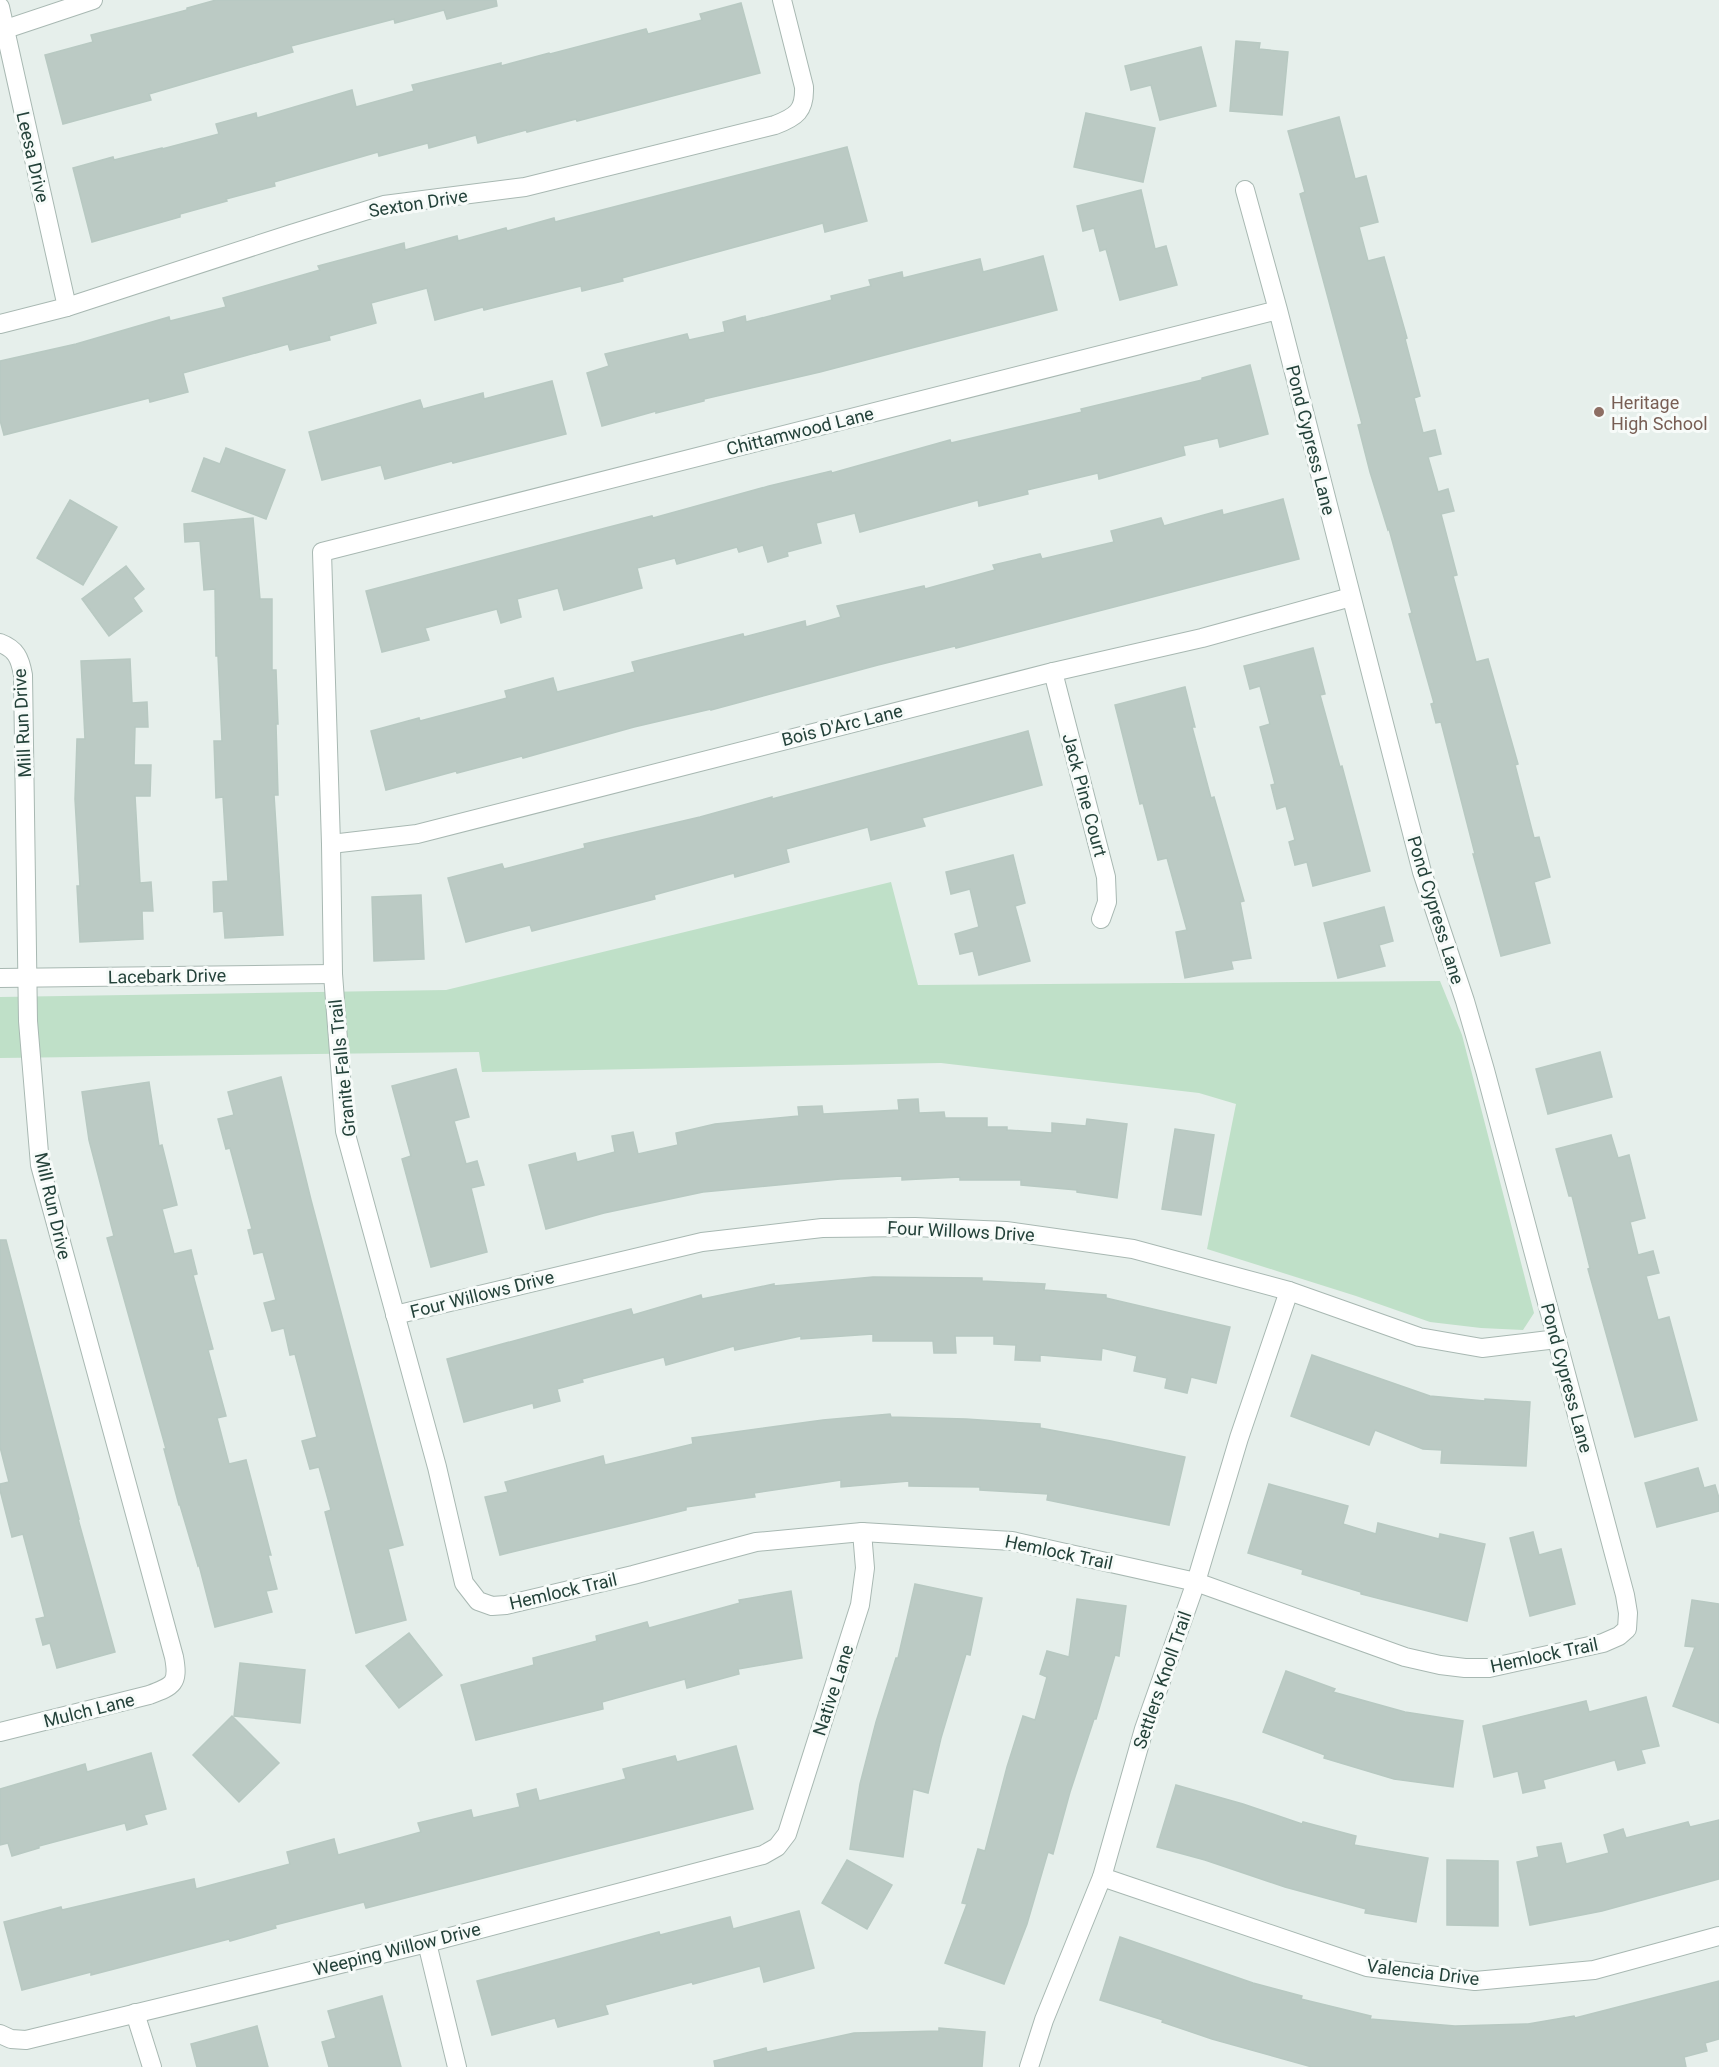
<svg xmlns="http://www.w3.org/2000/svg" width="1719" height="2067" font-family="Roboto,sans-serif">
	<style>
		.green { fill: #bfe0c8 }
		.building { fill: #bbcac4; stroke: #b8c9c2; stroke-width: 1.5 }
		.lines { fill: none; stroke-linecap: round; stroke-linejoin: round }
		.minor-casing { stroke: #a8b8b2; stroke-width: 20 }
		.minor { stroke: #fff; stroke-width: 18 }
		.education-dot { fill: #8d6e63; stroke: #f7fbf9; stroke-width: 2 }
		.labels { text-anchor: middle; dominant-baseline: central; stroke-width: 6; stroke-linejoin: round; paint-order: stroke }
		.street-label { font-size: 18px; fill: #24423a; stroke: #f7fbf9 }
		.education-label { font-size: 18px; fill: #785e54; stroke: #f7fbf9; text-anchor: start }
	</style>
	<rect width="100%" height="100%" fill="#e6efeb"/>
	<!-- green -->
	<path class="green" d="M891 882 918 985 1440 981 1462 1035 1534 1313 1523 1330 1481 1328 1430 1322 1356 1296 1207 1249 1236 1104 1199 1093 941 1063 482 1072 479 1052 0 1058V997L446 990Z"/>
	<!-- building -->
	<g class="building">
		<path d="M216 0H496L497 6 447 19 444 10 395 23 394 19 291 46 293 52 149 94 151 100 63 124 45 55 93 42 91 35 187 10V8Z"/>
		<path d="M741 3 760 73 577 121 576 119 527 132 526 130 478 143 476 135 429 148 428 143 379 156 378 152 274 182 275 186 226 199 227 201 180 214V217L92 242 73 168 113 157 114 160 162 148V149L219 134 216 124 256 113 257 118 352 90 356 107 414 91 412 85 501 63V66L549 53 550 54 646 29 648 34 702 20 700 14Z"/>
		<path d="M1236 41 1260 43 1259 49 1288 52 1282 115 1230 111Z"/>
		<path d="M1201 47 1216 106 1160 120 1151 85 1131 90 1125 66Z"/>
		<path d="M1086 113 1155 128 1143 182 1074 167Z"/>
		<path d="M1339 117 1355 179 1366 176 1378 222 1359 227 1368 261 1384 257 1407 338 1405 339 1420 396 1414 398 1423 433 1435 430 1441 454 1428 457 1438 492 1448 489 1454 511 1441 514 1457 575 1453 576 1476 662 1488 659 1518 764 1515 765 1534 838 1539 837 1550 877 1534 882 1550 943 1501 956 1473 854H1475L1441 722 1436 723 1431 704 1434 703 1409 614 1412 613 1389 529 1388 530 1370 472 1358 425 1362 424 1300 194 1305 192 1288 131Z"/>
		<path d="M847 147 867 221 825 232 823 223 622 278 623 281 582 291 581 286 484 310 483 307 435 320 427 288 371 303 376 323 329 336 330 340 290 350 288 344 183 373 188 392 150 402 149 398 4 435 0 420V361L76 344 169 317 170 321 226 307 223 298 320 270 318 266 404 243 405 250 457 236 458 241 506 228 507 231 554 218 555 222Z"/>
		<path d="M1141 190 1155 249 1166 246 1177 285 1120 300 1106 249 1100 251 1094 228 1083 231 1077 206Z"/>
		<path d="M1043 256 1057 310 820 372 704 399V401L656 413V411L602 426 587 373 609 366 605 354 687 334 689 340 725 332 723 322 745 316 746 322 832 300 831 296 871 286 869 280 902 272 903 278 980 259 983 272Z"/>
		<path d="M1250 365 1268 434 1220 447 1218 438 1183 446 1185 455 1099 479 1098 473 1027 490 1028 494 979 506 978 500 860 532 855 513 816 523 821 543 787 552 788 556 768 562 763 545 739 552 737 547 677 564 675 558 637 568 642 588 564 610 558 588 517 599 521 617 501 623 497 609 425 628 429 640 382 652 366 591 590 532 652 516 653 518 769 486 831 471 832 473 950 440 951 443 1082 412 1081 409 1202 380V378Z"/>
		<path d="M552 381 566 434 453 463 452 461 385 479 381 465 322 480 309 432 420 400 423 409 483 393 484 399Z"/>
		<path d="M226 448 285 470 266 519 192 491 204 458 220 464Z"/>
		<path d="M1283 499 1299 559 956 648 955 646 878 665 711 710V709L634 727 523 758 522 756 457 773 456 771 386 790 371 731 419 718 420 721 507 698 505 691 553 678 557 692 635 672 632 662 743 634 744 637 805 621 806 627 841 617 837 606 924 586 925 589 995 570 993 565 1040 554 1042 559 1114 542 1111 531 1161 518 1164 526 1222 510 1223 515Z"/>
		<path d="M70 500 117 527 83 585 37 558Z"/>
		<path d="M253 518 260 599H272V670H276L278 724H276L278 795H274L283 935 225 938 223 911 214 912 213 882 228 881 223 797 216 798 214 741H222L218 656H216L215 589 204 590 200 541 185 542 184 524Z"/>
		<path d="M126 566 144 589 133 598 142 611 109 636 82 599Z"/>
		<path d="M1313 648 1325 694 1320 695 1340 767 1342 766 1370 871 1313 886 1307 862 1295 865 1289 842 1295 840 1286 806 1277 809 1271 785 1275 784 1260 727 1270 724 1260 686 1250 689 1244 666Z"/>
		<path d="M130 659 132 703 147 702 148 727H135L134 765H151L150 796H135L140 883 151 882 153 911H142L143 939 80 942 77 886H80L75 799 77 739H85L81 661Z"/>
		<path d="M1185 687 1195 727H1192L1211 798 1214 797 1244 901 1240 902 1251 958 1231 961 1233 969 1185 978 1176 932 1187 930 1167 858 1158 860 1143 803 1140 804 1115 705Z"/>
		<path d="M1028 731 1042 785 922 818 925 826 871 840 868 827 786 849 789 862 735 877 734 873 654 895 655 899 532 931 530 925 466 942 448 878 502 864 504 869 585 848 584 844 700 817 772 797V799Z"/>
		<path d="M1013 855 1025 903 1015 906 1030 961 979 975 973 951 960 954 955 934 979 927 970 889 951 894 946 872Z"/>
		<path d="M421 895 424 959 374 961 372 897Z"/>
		<path d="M1384 907 1393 941 1379 945 1385 966 1338 978 1324 923Z"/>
		<path d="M1600 1052 1612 1097 1548 1114 1536 1069Z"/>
		<path d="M456 1069 469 1117 454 1121 466 1164 477 1161 484 1185 471 1188 487 1252 431 1267 402 1159 411 1156 392 1086Z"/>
		<path d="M281 1077 311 1200 403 1545 388 1549 406 1620 356 1633 325 1512 331 1510 319 1467 310 1469 302 1441 317 1437 295 1354 290 1355 284 1328 272 1331 264 1303 276 1300 263 1252 254 1254 248 1230 252 1229 230 1148 226 1149 218 1119 234 1115 228 1092Z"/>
		<path d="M149 1082 159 1146 162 1145 177 1205 162 1209 174 1254 191 1250 197 1274 193 1275 213 1349 208 1350 226 1416 217 1418 229 1464 246 1460 271 1555H268L277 1589 266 1591 272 1612 215 1627 199 1565 198 1566 180 1505H179L164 1449H166L107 1238 114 1236 89 1140 82 1092Z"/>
		<path d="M918 1099 919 1113 944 1112 945 1118H987V1127H1007V1130L1052 1133V1123L1086 1126 1087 1119 1127 1124 1117 1198 1077 1192V1190L1021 1185V1180H960V1177L902 1180V1176L840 1179 703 1192 604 1213 546 1229 529 1165 575 1153 577 1162 615 1152 612 1136 633 1132 638 1154 678 1145 676 1133 715 1124 799 1116 798 1107 822 1106 823 1114 899 1110 898 1100Z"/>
		<path d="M1175 1129 1214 1135 1201 1215 1162 1209Z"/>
		<path d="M1611 1135 1618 1158 1629 1155 1645 1218 1630 1222 1638 1255 1653 1251 1659 1273 1646 1276 1658 1320 1669 1317 1697 1420 1635 1437 1588 1269 1590 1268 1572 1196H1569L1556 1149Z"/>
		<path d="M0 1240H6L79 1519H78L115 1652 57 1668 50 1643 43 1645 36 1619 45 1617 23 1534 12 1537 0 1490V1484L9 1482 0 1447Z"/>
		<path d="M873 1277 982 1278V1281L1045 1284 1044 1290 1106 1295V1298L1230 1327 1216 1383 1191 1377 1187 1393 1165 1388 1167 1378 1134 1371 1137 1356 1102 1348 1101 1360 1040 1355V1361L1015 1360 1016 1345 994 1344V1336H955L956 1353H934L933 1341H873V1334L801 1339V1336L735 1350 734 1346 666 1365 664 1357 582 1379 583 1382 557 1389 560 1401 534 1408 533 1403 464 1422 447 1359 631 1309 633 1315 701 1295 702 1299 774 1284V1286Z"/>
		<path d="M1312 1355 1430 1396 1485 1401V1399L1530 1402 1526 1466 1441 1463 1442 1450 1423 1449 1375 1430 1369 1445 1291 1416Z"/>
		<path d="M890 1414 891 1417 966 1419 1040 1424V1428L1111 1441 1185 1457 1169 1525 1047 1500 1048 1494 980 1490V1487L909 1486V1481L841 1487V1480L754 1493 755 1497 686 1507V1510L500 1555 485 1497 508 1492 505 1482 603 1456 605 1465 693 1444 692 1438 823 1420Z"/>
		<path d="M1698 1468 1704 1488 1715 1485 1719 1498V1511L1657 1527 1645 1483Z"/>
		<path d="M1269 1484 1348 1506 1343 1524 1376 1534 1378 1523 1439 1539 1440 1534 1485 1544 1467 1621 1361 1594V1592L1302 1574 1303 1570 1248 1553Z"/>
		<path d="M1533 1532 1539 1555 1561 1549 1575 1604 1530 1616 1510 1538Z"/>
		<path d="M915 1584 982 1598 970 1655 966 1654 941 1738 928 1793 913 1789 903 1857 850 1849 860 1784 876 1722 896 1658H898Z"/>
		<path d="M791 1591 802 1658 738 1669 739 1674 687 1688 685 1679 602 1702 603 1709 476 1740 461 1685 534 1665 533 1658 597 1641 596 1636 647 1622 649 1628 740 1603 739 1600Z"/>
		<path d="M1077 1599 1126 1606 1119 1656 1115 1655 1096 1719H1094L1070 1792 1053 1854 1048 1852 1027 1924 1004 1984 945 1963 967 1904 962 1903 978 1849 985 1851 1007 1767 1023 1716 1035 1720 1047 1677 1040 1674 1047 1651 1069 1657Z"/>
		<path d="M1692 1600 1719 1604V1723L1673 1706 1695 1647 1685 1646Z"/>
		<path d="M409 1633 442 1675 399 1708 366 1666Z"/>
		<path d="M240 1663 305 1670 300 1723 234 1716Z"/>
		<path d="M1286 1671 1335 1689 1333 1692 1405 1712 1463 1721 1453 1787 1394 1779 1324 1758 1325 1755 1263 1732Z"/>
		<path d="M1646 1697 1659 1746 1641 1750 1645 1763 1618 1770 1615 1760 1543 1780 1545 1788 1523 1793 1518 1771 1494 1777 1483 1726 1586 1701 1589 1712Z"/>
		<path d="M232 1716 279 1763 239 1802 193 1755Z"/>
		<path d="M736 1746 753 1809 366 1908 364 1902 275 1925 276 1928 230 1941 229 1939 91 1975V1972L22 1990 4 1922 61 1907 62 1910 194 1879 196 1889 290 1864 287 1852 334 1839 338 1855 421 1832 418 1823 471 1810 473 1818 520 1807 517 1794 536 1789 539 1801 626 1779 623 1769 675 1756 677 1762Z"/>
		<path d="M151 1753 166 1809 144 1815 147 1824 127 1830 125 1823 39 1846V1848L12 1856 8 1843 0 1845V1789L85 1764 87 1772Z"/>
		<path d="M1176 1785 1243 1804 1302 1824 1303 1822 1356 1836 1354 1845 1428 1858 1416 1922 1365 1913 1366 1909 1285 1887 1205 1860 1157 1847Z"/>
		<path d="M1719 1820V1879L1602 1911 1530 1925 1517 1862 1539 1857 1537 1847 1561 1843 1566 1864 1609 1853 1604 1835 1623 1829 1626 1838 1688 1822 1690 1827Z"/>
		<path d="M847 1860 892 1885 867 1929 822 1903Z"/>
		<path d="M1447 1860 1498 1861V1926L1447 1925Z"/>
		<path d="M799 1911 814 1968 764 1982 760 1966 693 1984 692 1982 605 2005 608 2014 558 2027 555 2018 492 2035 477 1981 659 1932 660 1935 730 1917 733 1929Z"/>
		<path d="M1120 1937 1253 1983 1302 1996 1301 1999 1371 2016 1370 2019 1455 2026 1528 2024 1574 2016 1575 2018 1719 1981V2039L1705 2043 1707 2051 1684 2057 1686 2067H1312L1212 2039 1162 2022 1163 2020 1100 2000Z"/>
		<path d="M382 1996 401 2067H329L322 2042 336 2038 328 2011Z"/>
		<path d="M257 2026 268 2067H197L191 2044Z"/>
		<path d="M939 2028 985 2032 982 2067H715L714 2061 766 2048 767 2052 854 2033 939 2031Z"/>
	</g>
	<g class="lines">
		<defs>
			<g id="minor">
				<path d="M0 7 67 307"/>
				<path d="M0 31 93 0"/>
				<path d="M1245 190 1278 310 1422 872 1465 1001 1485 1070 1625 1595 1628 1613 1627 1629 1619 1636 1603 1643 1489 1668H1465L1440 1665 1405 1657 1196 1582 1012 1541 862 1532 756 1542 633 1575 506 1605 492 1606 478 1601 464 1583 437 1467 345 1131 333 974 331 844 322 552 1278 310"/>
				<path d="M0 324 67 307 291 234 384 205 525 187 775 125C796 117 805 111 804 87L782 0"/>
				<path d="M0 643C16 649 20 658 23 675L28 1021 40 1165 174 1657C179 1684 173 1686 149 1695L0 1732"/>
				<path d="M1053 672 1106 877 1107 902 1101 919"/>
				<path d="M331 844 417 834 1053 672 1202 638 1351 597"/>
				<path d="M0 978 333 974"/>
				<path d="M395 1315 702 1242 822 1228 915 1227 1006 1231 1133 1249 1289 1291 1419 1337 1482 1348 1557 1339"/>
				<path d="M1102 1877 1367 1967 1475 1981 1594 1970 1719 1936"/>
				<path d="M427 1943 457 2067"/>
				<path d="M135 2013 152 2067"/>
				<path d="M0 2034 11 2039 26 2040 427 1943 763 1855 777 1847 787 1834 860 1605 865 1568 862 1532"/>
				<path d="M1029 2067 1044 2020 1102 1877 1144 1729 1196 1582 1239 1438 1289 1291"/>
			</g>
		</defs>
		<!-- minor casing -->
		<use href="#minor" class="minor-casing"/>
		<!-- minor -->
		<use href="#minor" class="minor"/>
	</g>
	<!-- markers -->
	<circle class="education-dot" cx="1599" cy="412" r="6"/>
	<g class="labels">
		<!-- street labels -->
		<g class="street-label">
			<text transform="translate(33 157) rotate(77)">Leesa Drive</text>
			<text transform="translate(418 203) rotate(-9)">Sexton Drive</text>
			<text transform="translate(800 431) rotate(-14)">Chittamwood Lane</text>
			<text transform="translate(1311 440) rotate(76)">Pond Cypress Lane</text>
			<text transform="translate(22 723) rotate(-93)">Mill Run Drive</text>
			<text transform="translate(842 725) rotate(-14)">Bois D'Arc Lane</text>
			<text transform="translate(1085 795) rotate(75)">Jack Pine Court</text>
			<text transform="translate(1436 910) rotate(73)">Pond Cypress Lane</text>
			<text transform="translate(167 976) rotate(-1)">Lacebark Drive</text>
			<text transform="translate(342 1068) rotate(-96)">Granite Falls Trail</text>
			<text transform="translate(53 1206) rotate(77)">Mill Run Drive</text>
			<text transform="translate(961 1231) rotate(3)">Four Willows Drive</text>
			<text transform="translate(482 1294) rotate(-14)">Four Willows Drive</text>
			<text transform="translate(1567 1378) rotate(75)">Pond Cypress Lane</text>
			<text transform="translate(1059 1552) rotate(12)">Hemlock Trail</text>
			<text transform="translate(563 1591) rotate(-13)">Hemlock Trail</text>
			<text transform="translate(1544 1655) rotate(-12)">Hemlock Trail</text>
			<text transform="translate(1162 1680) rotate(-71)">Settlers Knoll Trail</text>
			<text transform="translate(833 1690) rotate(-72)">Native Lane</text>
			<text transform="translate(89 1710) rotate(-14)">Mulch Lane</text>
			<text transform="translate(397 1949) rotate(-14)">Weeping Willow Drive</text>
			<text transform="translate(1423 1972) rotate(7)">Valencia Drive</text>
		</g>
		<!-- education labels -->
		<g class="education-label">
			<text x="1611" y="402">Heritage<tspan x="1611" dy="21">High School</tspan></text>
		</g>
	</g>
</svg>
